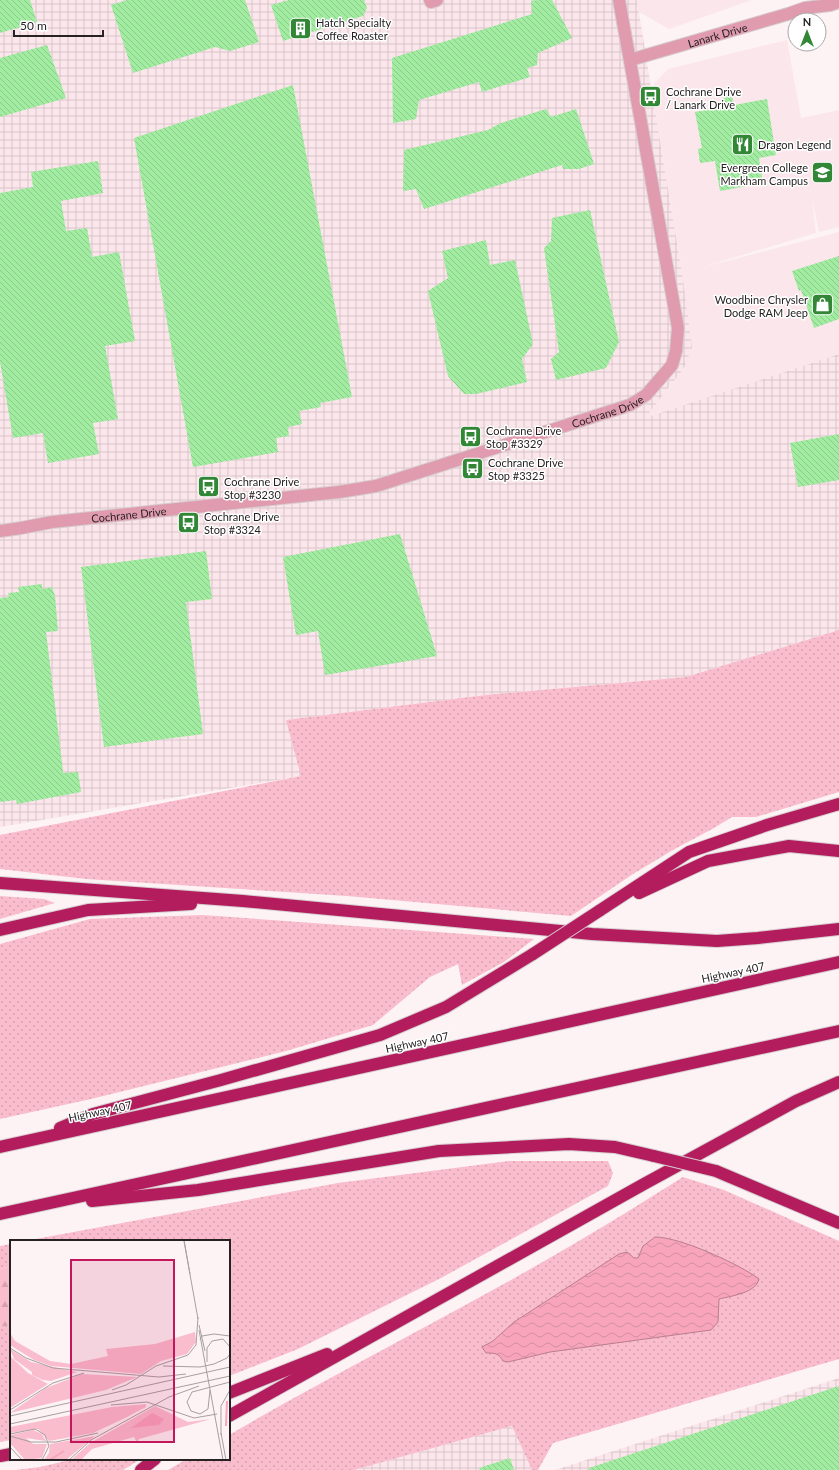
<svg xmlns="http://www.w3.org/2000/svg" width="839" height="1470" font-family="Lato,sans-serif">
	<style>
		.built { fill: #fbe6eb }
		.industrial { fill: url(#industrial-grid) }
		.green { fill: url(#green-dots) }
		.forest { fill: url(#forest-firs) }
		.water { fill: url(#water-waves); stroke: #b97e8e }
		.building { fill: url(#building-back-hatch) }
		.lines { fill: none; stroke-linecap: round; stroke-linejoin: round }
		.minor-casing { stroke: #d6cdcf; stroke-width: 14 }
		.highway-casing { stroke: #d6cdcf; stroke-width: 14 }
		.minor { stroke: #e09cae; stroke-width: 12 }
		.highway { stroke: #b31d5e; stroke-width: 12 }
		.highway-bridge-casing { stroke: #d6cdcf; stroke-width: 14; stroke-linecap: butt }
		.highway-bridge { stroke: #b31d5e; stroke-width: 12 }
		.labels { text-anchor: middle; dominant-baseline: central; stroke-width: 3; stroke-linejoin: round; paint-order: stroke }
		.poi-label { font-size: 11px; fill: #262223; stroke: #fff; text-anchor: start }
		.street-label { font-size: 11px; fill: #262223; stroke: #fff }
		.inset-river { fill: none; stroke: #f8a5bc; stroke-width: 2 }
		.inset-road { fill: none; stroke: #a79fa1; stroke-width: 1 }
		.view { fill: #c2185b; fill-opacity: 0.15; stroke: #c2185b; stroke-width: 2 }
		.inset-edge { fill: none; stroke: #262223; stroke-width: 2 }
	</style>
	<defs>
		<pattern id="industrial-grid" width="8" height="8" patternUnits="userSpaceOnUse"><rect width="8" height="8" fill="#fbe6eb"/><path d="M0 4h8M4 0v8" fill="none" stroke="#d7c5c9"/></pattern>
		<pattern id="green-dots" width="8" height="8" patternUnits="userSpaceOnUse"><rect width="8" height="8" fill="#fabdcd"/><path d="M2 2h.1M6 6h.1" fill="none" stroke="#d6a2b0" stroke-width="1.8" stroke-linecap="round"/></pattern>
		<pattern id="forest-firs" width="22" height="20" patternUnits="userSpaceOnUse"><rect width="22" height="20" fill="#fabdcd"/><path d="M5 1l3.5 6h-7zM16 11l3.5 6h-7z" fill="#d6a2b0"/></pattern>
		<pattern id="water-waves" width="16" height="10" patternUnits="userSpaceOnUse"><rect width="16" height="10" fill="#f8a5bc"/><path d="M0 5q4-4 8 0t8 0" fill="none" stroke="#d48ea1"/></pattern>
		<pattern id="building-back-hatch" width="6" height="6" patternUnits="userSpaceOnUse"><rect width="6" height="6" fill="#a1eca0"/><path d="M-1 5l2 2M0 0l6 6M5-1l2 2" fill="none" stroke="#8aca8a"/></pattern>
	</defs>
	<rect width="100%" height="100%" fill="#fdf3f5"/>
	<!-- built -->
	<g class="built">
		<path d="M637 0H752L669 29 639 12Z"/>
		<path d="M787 40 801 118 839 110V227L819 232 812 199 816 233 699 268 839 232V354L644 419 684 368 682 273 651 87 668 69Z"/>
	</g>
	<!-- industrial -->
	<g class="industrial">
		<path d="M0 0H637L651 87 682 273 692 347 684 368 645 418 839 354V630L686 677 486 695 287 720 302 776 0 827Z"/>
		<path d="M839 1378V1470H555Z"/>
		<path d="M512 1426 532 1470H354Z"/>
	</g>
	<!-- green -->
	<g class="green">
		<path d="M839 630V792L756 817H732L714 828 673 850 633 874 571 916 347 896 86 879 0 869V835L301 776 286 720 486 695 686 677Z"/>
		<path d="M0 896 44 899 55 903 0 919Z"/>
		<path d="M203 915 534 939 504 962 462 985 458 964 430 977 373 1025 286 1051 91 1099 0 1119V944L90 919Z"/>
		<path d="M509 1161H608L613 1173 608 1186 441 1278 298 1349 229 1376V1241H25L338 1183Z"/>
		<path d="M683 1177 724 1190 839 1241V1359L553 1443 538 1470H532L512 1426 354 1470H168L187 1459H229V1435C342 1369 460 1311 572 1245 610 1223 646 1200 683 1177Z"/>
		<path d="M11 1244V1266L0 1269V1246Z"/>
		<path d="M11 1325V1440L0 1442V1327Z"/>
		<path d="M74 1459H141L123 1470H15L40 1467Z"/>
	</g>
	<!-- forest -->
	<path class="forest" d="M11 1266V1325L0 1327V1269Z"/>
	<!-- water -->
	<path class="water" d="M655 1237C680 1237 739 1264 759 1279 756 1293 731 1296 719 1299L718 1322 711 1330 550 1352 508 1362 503 1361C499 1353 494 1353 486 1353L482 1347 493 1341 514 1322 619 1254 627 1252 634 1258H638L643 1246Z"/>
	<!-- building -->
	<g class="building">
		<path d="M0 0H30L37 22 0 33Z"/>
		<path d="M127 0H245L259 42 230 51 215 47 133 73 111 5Z"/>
		<path d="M289 0H364L367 8 363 16 283 41 271 5Z"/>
		<path d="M537 0H552L572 38 538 53 537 65 527 68 530 77 482 92 479 82 419 100 416 119 393 123 392 58 532 14 531 1Z"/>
		<path d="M47 45 66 98 0 117V58Z"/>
		<path d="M293 85 352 397 320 403 321 407 299 411 302 424 288 427 289 436 276 438 278 452 193 467 134 138Z"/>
		<path d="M732 96 734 105 767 99 776 155 759 158 763 183 720 191 715 161 700 163 698 149 702 148 695 112 724 107 723 98Z"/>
		<path d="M546 109 551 117 576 109 594 164 579 169H563L562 165 424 209 416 189 403 191 404 150 488 130 501 123Z"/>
		<path d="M98 161 103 193 61 201 66 231 87 228 92 257 119 252 135 341 105 346 118 419 93 423 99 454 48 463 43 433 13 438 0 362V193L33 187 31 172Z"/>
		<path d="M590 210 619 342 606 368 556 380 551 359 559 352 544 248 551 241 552 218Z"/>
		<path d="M486 240 490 265 515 260 533 344 522 359 527 382 476 394H464L448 376 428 291 448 278 442 251Z"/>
		<path d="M839 256V319L814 328 801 290 799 291 792 271Z"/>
		<path d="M839 434V480L798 487 790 443Z"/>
		<path d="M400 534 437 656 325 675 318 631 296 635 283 557Z"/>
		<path d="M206 551 212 599 186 602 203 734 104 747 81 567Z"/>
		<path d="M42 584V589L52 587 55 596 58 631 46 632 63 771V773L78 772 81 792 17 804 16 800 0 802V598L9 597 8 593 19 592 18 587Z"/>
		<path d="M839 1386V1470H589V1468Z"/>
		<path d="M510 1458 514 1470H480L479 1468Z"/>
	</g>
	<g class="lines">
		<defs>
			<g id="minor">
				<path d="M430 0 431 2 437 0"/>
				<path id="s1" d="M630 60 788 14 805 8 830 5 839 2"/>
				<path id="s2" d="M0 531 21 528 52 522 339 492 376 486 630 405 646 395 672 365 676 351 678 328 619 0"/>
			</g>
			<g id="highway">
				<path d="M0 883 243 901 592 934 717 941 758 938 839 929"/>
				<path d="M639 893 708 861 789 846 839 851"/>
				<path d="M599 911 689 852 767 825 839 804"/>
				<path d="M0 930 88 910 191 904"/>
				<path d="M60 1128 93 1114 221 1080 380 1035 446 1007 533 954"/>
				<path d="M0 1147 839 962"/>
				<path d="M716 1171 839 1223"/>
				<path d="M92 1201 198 1190 439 1151 569 1144 615 1147 654 1156"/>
				<path d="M0 1214 839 1031"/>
				<path d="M229 1393 327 1354"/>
				<path d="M229 1416 644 1184 796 1101 839 1082"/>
				<path d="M0 1456 11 1454"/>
				<path d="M141 1470 155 1459"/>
			</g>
		</defs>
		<!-- minor casing -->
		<use href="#minor" class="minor-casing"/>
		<!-- highway casing -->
		<use href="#highway" class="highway-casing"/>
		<!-- minor -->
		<use href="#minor" class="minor"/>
		<!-- highway -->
		<use href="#highway" class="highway"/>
		<defs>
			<g id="highway-bridge">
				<path d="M533 954 599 911"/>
				<path d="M654 1156 716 1171"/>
			</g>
		</defs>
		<!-- highway-bridge casing -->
		<use href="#highway-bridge" class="highway-bridge-casing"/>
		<!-- highway-bridge -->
		<use href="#highway-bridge" class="highway-bridge"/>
	</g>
	<!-- icons -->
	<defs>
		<symbol id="building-square" viewBox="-11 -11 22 22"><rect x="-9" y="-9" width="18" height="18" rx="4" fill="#318735" stroke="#fff"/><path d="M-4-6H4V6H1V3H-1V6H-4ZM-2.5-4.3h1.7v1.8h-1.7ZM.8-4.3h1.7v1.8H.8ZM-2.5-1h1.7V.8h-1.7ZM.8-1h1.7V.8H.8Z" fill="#fff"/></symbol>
		<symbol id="bus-square" viewBox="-11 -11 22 22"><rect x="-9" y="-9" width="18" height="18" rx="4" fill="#318735" stroke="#fff"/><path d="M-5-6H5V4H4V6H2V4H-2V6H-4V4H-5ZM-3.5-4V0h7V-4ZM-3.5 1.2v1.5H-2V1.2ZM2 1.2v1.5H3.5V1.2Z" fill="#fff"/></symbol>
		<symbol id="restaurant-square" viewBox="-11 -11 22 22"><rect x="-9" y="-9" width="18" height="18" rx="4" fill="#318735" stroke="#fff"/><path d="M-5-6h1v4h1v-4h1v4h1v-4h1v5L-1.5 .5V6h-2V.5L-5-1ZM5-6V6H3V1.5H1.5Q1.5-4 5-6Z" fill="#fff"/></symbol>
		<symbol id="university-square" viewBox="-11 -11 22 22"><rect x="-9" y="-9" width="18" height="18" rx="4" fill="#318735" stroke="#fff"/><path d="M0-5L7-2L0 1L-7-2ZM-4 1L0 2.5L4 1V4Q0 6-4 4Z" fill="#fff"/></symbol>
		<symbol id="shop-square" viewBox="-11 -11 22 22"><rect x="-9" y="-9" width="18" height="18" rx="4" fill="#318735" stroke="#fff"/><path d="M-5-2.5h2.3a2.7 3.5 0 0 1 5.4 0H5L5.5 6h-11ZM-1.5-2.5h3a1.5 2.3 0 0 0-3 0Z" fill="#fff"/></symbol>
	</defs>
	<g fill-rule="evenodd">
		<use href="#building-square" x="288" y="16" width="25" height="25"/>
		<use href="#bus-square" x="638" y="84" width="25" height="25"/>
		<use href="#restaurant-square" x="730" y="132" width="25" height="25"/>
		<use href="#university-square" x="810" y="160" width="25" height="25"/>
		<use href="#shop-square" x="810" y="292" width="25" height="25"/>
		<use href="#bus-square" x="458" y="424" width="25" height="25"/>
		<use href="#bus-square" x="460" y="456" width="25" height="25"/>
		<use href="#bus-square" x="196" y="474" width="25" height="25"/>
		<use href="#bus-square" x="176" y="510" width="25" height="25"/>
	</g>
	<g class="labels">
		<!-- poi labels -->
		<g class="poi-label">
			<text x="316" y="22">Hatch Specialty<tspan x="316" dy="13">Coffee Roaster</tspan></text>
			<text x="666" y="91">Cochrane Drive<tspan x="666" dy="13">/ Lanark Drive</tspan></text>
			<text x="758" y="144">Dragon Legend</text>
			<text x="808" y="167" text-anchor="end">Evergreen College<tspan x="808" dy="13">Markham Campus</tspan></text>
			<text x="808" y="299" text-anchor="end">Woodbine Chrysler<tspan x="808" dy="13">Dodge RAM Jeep</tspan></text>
			<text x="486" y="430">Cochrane Drive<tspan x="486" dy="13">Stop #3329</tspan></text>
			<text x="488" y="462">Cochrane Drive<tspan x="488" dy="13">Stop #3325</tspan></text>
			<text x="224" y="481">Cochrane Drive<tspan x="224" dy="13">Stop #3230</tspan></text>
			<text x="204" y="516">Cochrane Drive<tspan x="204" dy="13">Stop #3324</tspan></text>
		</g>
		<!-- street labels -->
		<g class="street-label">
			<text stroke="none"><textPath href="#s1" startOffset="91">Lanark Drive</textPath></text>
			<text stroke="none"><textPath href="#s2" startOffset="622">Cochrane Drive</textPath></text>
			<text stroke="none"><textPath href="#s2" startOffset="130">Cochrane Drive</textPath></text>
			<text transform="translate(733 972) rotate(-12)">Highway 407</text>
			<text transform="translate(417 1042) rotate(-12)">Highway 407</text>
			<text transform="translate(100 1111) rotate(-12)">Highway 407</text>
		</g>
	</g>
	<!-- overview -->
	<g transform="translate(10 1240)">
		<rect width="220" height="220" fill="#fdf3f5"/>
		<path d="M185 92 186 102 177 114 151 121 131 134 41 126 24 120 0 105V93L5 101 40 121 61 124 98 116 96 109 145 104ZM0 109 21 122 67 132 41 141 33 140 22 135V132L4 119ZM0 116 18 133 38 144 0 168ZM72 134 127 137 96 150 0 173 36 148ZM136 164V167L115 178 83 193 39 201 28 189 0 193V187L102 167ZM145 166 178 182 201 179 129 199 127 203 124 197 82 209 71 220H61L80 203ZM23 190 32 194 36 201 16 198 23 204H37L32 218 15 220 0 203V195ZM85 196 56 220H34L39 213 40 204Z" fill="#fabdcd"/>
		<path d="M62 177 71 179 67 186 50 185 49 181Z" fill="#fabdcd"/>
		<path d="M142 173 154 179 149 185 121 188Z" fill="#f8a5bc"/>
		<path class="inset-river" d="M216 186 217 161M40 220 54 211"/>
		<path class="inset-road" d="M174 0 180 34M174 1 188 79M189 85 195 111M189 90 213 220M190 100 192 96 204 94 220 96M0 108 16 118 43 128 149 137 176 134M197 122V108L202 101 213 99 220 107M153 126 190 127 204 124 217 118 220 114M102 150 116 145 146 126 178 115 186 105 188 77M200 150 198 169 190 174 181 171 177 162 182 152 220 142M101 165 137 162 184 178 207 174M0 170 43 143 74 133M0 176 220 127M0 184 220 136M211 193 216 220M0 194 25 189 35 195 39 206 32 220M211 195V166L220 150M0 196 21 202H46L88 193M0 207 12 220M59 220 81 200 159 157 189 146"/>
		<path class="view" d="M61 20H164V202H61Z"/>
		<rect width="220" height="220" class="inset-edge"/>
	</g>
	<!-- north arrow -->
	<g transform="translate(807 32)"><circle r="19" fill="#ffffff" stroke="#a8a7a7"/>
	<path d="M0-3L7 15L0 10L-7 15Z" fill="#318735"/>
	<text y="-6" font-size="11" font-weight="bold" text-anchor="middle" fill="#262223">N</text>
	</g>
	<!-- scale -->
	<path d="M14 30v6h89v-6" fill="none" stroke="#262223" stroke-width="2"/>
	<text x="20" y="30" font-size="12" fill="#262223" stroke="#ffffff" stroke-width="3" paint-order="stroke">50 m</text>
</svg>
